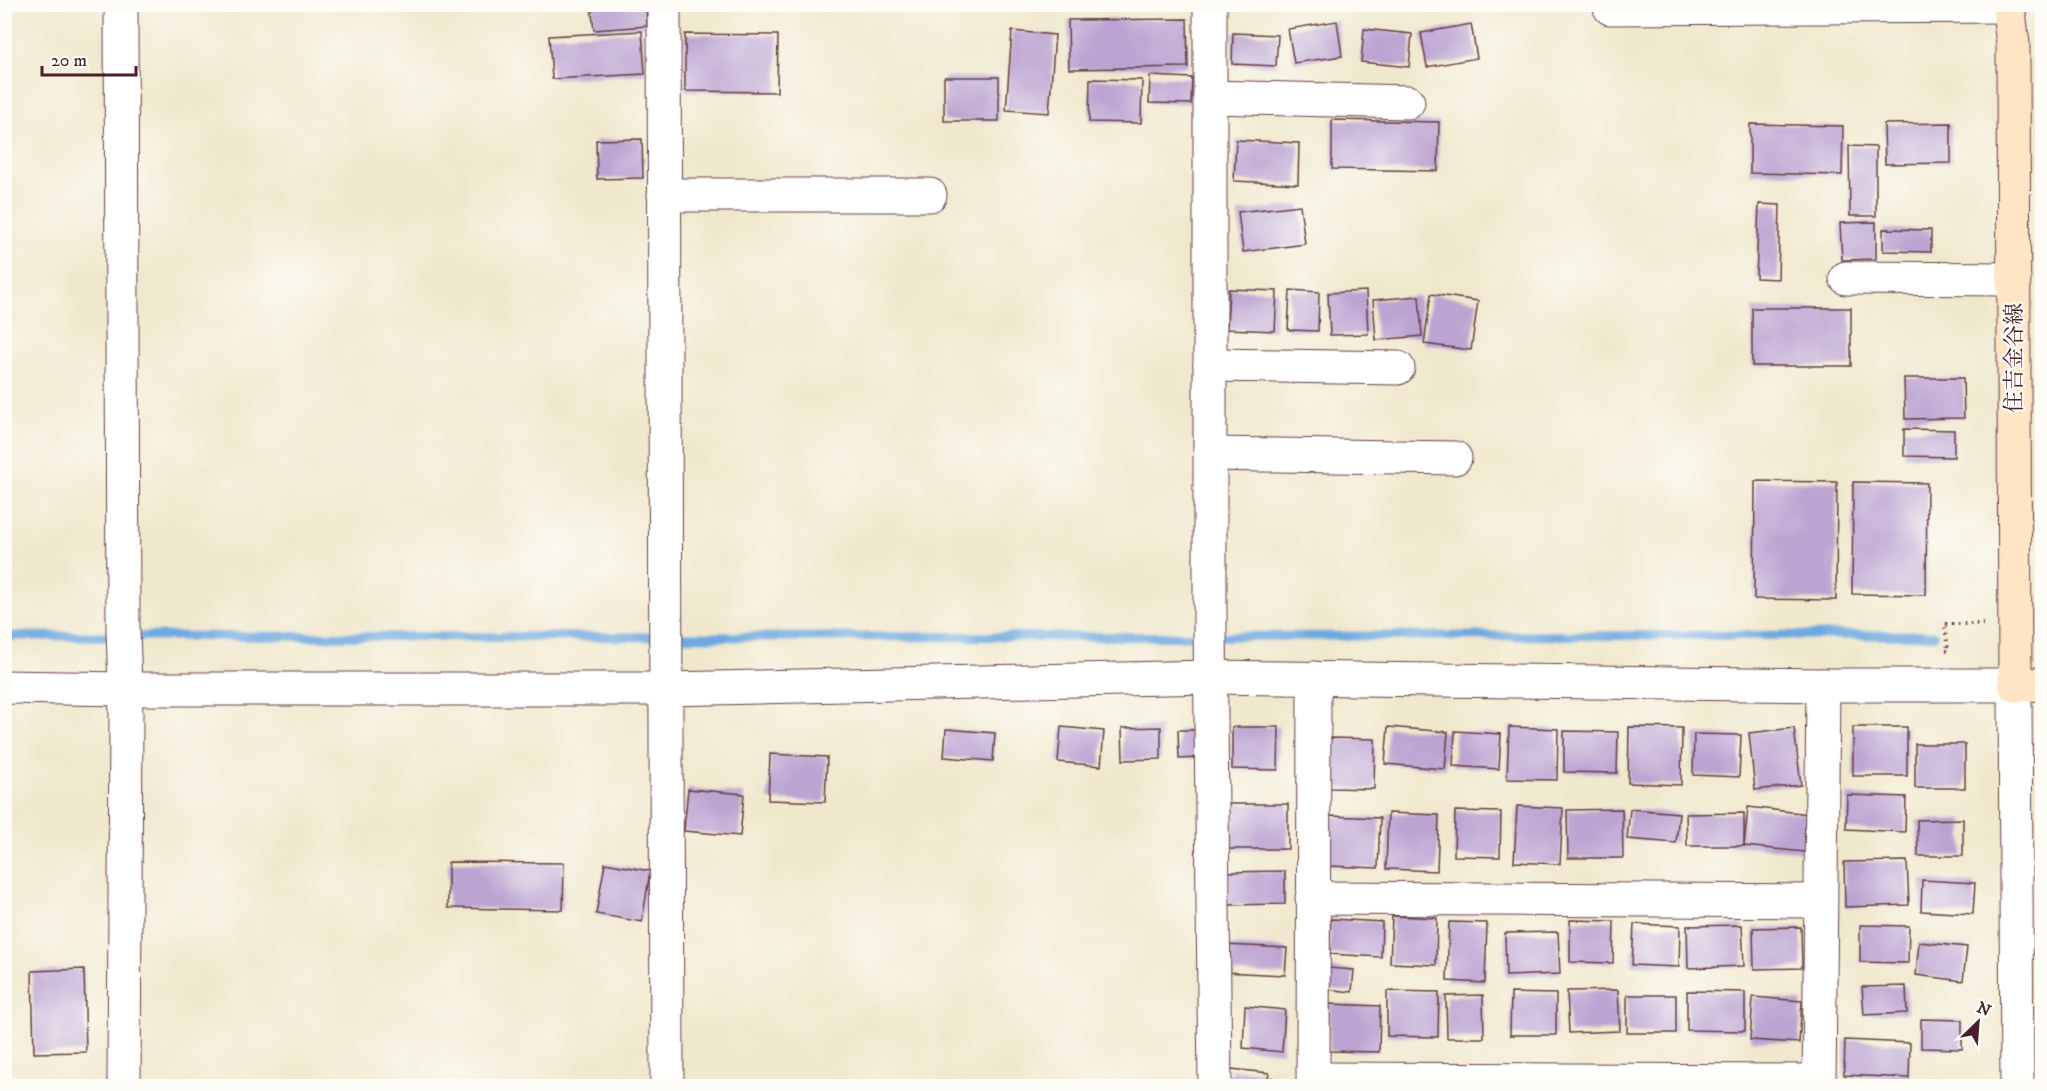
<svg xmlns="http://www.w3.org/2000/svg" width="2047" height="1091" font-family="'IM FELL DW Pica','Noto Serif JP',serif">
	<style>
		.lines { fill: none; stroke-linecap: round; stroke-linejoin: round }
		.stream { stroke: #6da8de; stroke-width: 9 }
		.building { fill: #bca4d2 }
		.minor-casing { stroke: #633d43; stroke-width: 35 }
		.tertiary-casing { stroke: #633d43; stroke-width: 35 }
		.secondary-casing { stroke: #633d43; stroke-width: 35 }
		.path { stroke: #633d43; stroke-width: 4; stroke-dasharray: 1.5 4.5; stroke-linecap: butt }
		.minor { stroke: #fff; stroke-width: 33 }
		.tertiary { stroke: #fff; stroke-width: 33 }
		.secondary { stroke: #ffe4c6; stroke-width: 33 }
		.labels { text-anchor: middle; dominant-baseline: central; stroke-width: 4.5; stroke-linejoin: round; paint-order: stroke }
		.street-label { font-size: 22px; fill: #4a1f2b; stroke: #fdfcf7 }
	</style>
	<rect width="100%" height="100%" fill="#fdfcf7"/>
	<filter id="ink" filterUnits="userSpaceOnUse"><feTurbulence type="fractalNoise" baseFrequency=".0167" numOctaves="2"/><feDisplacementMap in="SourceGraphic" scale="12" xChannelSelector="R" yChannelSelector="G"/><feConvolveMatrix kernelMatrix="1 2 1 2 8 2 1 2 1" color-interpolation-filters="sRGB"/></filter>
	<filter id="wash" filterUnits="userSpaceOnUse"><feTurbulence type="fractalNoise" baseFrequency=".008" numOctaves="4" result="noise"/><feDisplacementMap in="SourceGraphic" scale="24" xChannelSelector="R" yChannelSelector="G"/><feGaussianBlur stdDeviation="1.35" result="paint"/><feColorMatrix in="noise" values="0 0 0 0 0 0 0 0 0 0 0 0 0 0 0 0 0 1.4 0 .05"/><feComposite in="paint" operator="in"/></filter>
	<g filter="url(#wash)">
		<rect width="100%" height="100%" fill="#f0e8cd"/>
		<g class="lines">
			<!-- stream -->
			<path class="stream" d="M4 636 796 637 1934 635"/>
		</g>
		<g id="blocks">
			<!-- building -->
			<g class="building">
				<path d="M646 4 647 26 594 30 591 5Z"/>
				<path d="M1187 19 1188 67 1069 69 1068 20Z"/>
				<path d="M1337 21 1342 56 1294 63 1288 29Z"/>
				<path d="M1471 24 1477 58 1427 67 1421 33Z"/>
				<path d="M1364 29 1412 34 1409 67 1361 62Z"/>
				<path d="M642 31 645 74 552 79 549 36Z"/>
				<path d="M1012 31 1055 35 1049 113 1006 110Z"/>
				<path d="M1233 33 1278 35 1276 66 1232 64Z"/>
				<path d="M685 34 778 35 777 92 685 91Z"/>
				<path d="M1150 76 1192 78 1191 104 1149 103Z"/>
				<rect x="944" y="77" width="55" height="44"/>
				<path d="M1090 79 1142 80 1141 123 1089 122Z"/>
				<path d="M1332 120 1439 122 1438 171 1332 169Z"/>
				<path d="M1951 123V163L1885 164 1884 124Z"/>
				<path d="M1750 124 1843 126 1842 175 1750 173Z"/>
				<path d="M642 139 643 178 597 179 596 140Z"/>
				<path d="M1236 140 1299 143 1298 184 1234 181Z"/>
				<path d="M1849 146 1876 147V216H1850Z"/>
				<path d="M1759 204 1780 205 1778 279 1756 278Z"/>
				<path d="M1300 205 1305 244 1243 252 1238 212Z"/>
				<path d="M1876 222V259L1842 260 1840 223Z"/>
				<path d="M1883 229 1931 230V252L1883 251Z"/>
				<path d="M1229 289 1277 291 1275 331 1227 329Z"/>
				<path d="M1290 290 1319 292 1318 331 1288 330Z"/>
				<path d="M1366 291 1368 334 1330 335 1328 293Z"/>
				<path d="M1431 294 1478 301 1471 350 1424 344Z"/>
				<path d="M1419 296 1422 336 1376 340 1373 300Z"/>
				<rect x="1752" y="308" width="99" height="58"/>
				<path d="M1904 378H1963L1964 418 1905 419Z"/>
				<path d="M1904 429 1954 430V457L1904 456Z"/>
				<path d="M1755 481 1837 482 1836 600 1754 599Z"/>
				<path d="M1853 482 1927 483 1926 595 1852 594Z"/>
				<path d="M1061 727 1104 731 1101 766 1058 762Z"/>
				<path d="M1161 727V759L1123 760 1122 728Z"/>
				<path d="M1232 727H1279L1278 770 1232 769Z"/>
				<path d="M1388 727 1448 732 1445 769 1385 764Z"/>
				<path d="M1509 727 1558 729 1557 780 1507 779Z"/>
				<path d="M1629 727 1682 728 1681 785 1628 783Z"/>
				<rect x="1853" y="727" width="54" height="49"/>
				<path d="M1794 728 1801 785 1755 790 1749 733Z"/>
				<path d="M946 729 995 733 993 761 944 757Z"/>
				<path d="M1178 730H1197L1198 758 1179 759Z"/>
				<path d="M1455 731 1501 734 1499 769 1453 766Z"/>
				<path d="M1564 731 1618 732 1617 773 1564 772Z"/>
				<path d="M1694 734 1741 735 1739 777 1693 775Z"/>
				<path d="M1330 738 1375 739 1374 789 1330 788Z"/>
				<rect x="1915" y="744" width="50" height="44"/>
				<path d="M770 754 827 757 825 802 768 800Z"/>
				<path d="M688 789 744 794 740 836 684 831Z"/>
				<path d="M1847 795 1906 797 1905 832 1846 829Z"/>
				<rect x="1223" y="804" width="65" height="45"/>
				<path d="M1517 806 1563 808 1560 864 1514 862Z"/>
				<path d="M1748 807 1809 814 1805 852 1744 846Z"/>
				<path d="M1622 809 1623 858H1568L1567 810Z"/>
				<path d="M1630 809 1679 813 1676 843 1627 839Z"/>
				<path d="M1455 811 1501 812 1500 857 1454 856Z"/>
				<path d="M1388 813 1439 815 1437 871 1386 869Z"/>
				<path d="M1744 813V846H1687L1686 814Z"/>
				<path d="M1330 816 1380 818 1378 868 1329 866Z"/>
				<path d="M1963 819V856H1918L1917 820Z"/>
				<path d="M1907 861 1909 905 1845 907 1844 862Z"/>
				<path d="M448 862 564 863 563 910 448 908Z"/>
				<path d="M605 863 650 871 642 922 596 914Z"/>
				<path d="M1285 871V904L1229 905 1228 872Z"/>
				<path d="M1922 880 1975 883 1973 914 1921 911Z"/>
				<path d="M1392 916 1437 918 1436 965 1390 963Z"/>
				<path d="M1331 919 1382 922 1381 957 1329 954Z"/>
				<path d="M1570 920 1614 921 1613 963 1570 962Z"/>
				<path d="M1449 922 1487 923 1485 983 1447 981Z"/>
				<path d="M1634 924 1680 926 1679 967 1632 965Z"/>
				<path d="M1742 925 1744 966 1688 968 1687 926Z"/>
				<path d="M1860 925 1909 926 1908 963 1860 962Z"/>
				<path d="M1801 927 1802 968 1754 969 1753 928Z"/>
				<path d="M1558 932 1560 974 1506 976 1505 933Z"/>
				<path d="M1919 942 1967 947 1963 981 1916 975Z"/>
				<path d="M1225 945 1287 948 1285 975 1224 972Z"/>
				<path d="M1328 968 1354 970 1352 992 1326 989Z"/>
				<path d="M84 969 86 1052 34 1053 32 971Z"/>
				<path d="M1906 986 1907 1013 1864 1015 1862 987Z"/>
				<path d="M1618 990 1620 1031 1569 1033 1567 991Z"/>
				<path d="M1387 991 1439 992 1438 1037 1387 1036Z"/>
				<path d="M1687 991 1745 992V1031L1687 1030Z"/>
				<path d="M1511 993 1556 994V1035H1510Z"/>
				<path d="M1483 995 1484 1038H1447L1446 996Z"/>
				<rect x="1627" y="995" width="49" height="38"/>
				<path d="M1753 997 1802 1001 1799 1043 1750 1040Z"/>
				<path d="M1330 1004 1380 1006 1379 1052 1329 1051Z"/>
				<path d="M1245 1006 1285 1010 1282 1052 1243 1048Z"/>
				<path d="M1921 1019 1962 1020V1049L1921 1048Z"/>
				<path d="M1845 1040 1910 1043 1909 1078 1844 1075Z"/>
				<path d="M1231 1069 1269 1073 1267 1086H1229Z"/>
			</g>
		</g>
	</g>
	<g filter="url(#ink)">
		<use href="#blocks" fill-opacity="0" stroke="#633d43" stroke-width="1.5"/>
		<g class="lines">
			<defs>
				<g id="minor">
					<path d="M121 4 123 630 126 715 124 1086"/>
					<path d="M664 4 667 1086"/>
					<path d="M1210 4V627L1215 1086"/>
					<path d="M1610 8 2008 6"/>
					<path d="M1210 97 1408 102"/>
					<path d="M664 195H930"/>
					<path d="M1846 278 2014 279"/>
					<path d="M1210 365 1398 368"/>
					<path d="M1210 454 1455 458"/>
					<path d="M1312 898 1820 901"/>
					<path d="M1314 1079 1818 1081"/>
					<path d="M1313 1086 1314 678"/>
					<path d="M1819 1086 1823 685"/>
				</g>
				<path id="tertiary" d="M4 687 125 689H667L1211 677 1823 685H2015L2017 1086"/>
				<path id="secondary" d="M2008 4 2013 44 2015 685 2042 684"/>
			</defs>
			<!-- minor casing -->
			<use href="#minor" class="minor-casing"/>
			<!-- tertiary casing -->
			<use href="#tertiary" class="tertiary-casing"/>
			<!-- secondary casing -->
			<use href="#secondary" class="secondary-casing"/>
			<!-- path -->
			<path class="path" d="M1946 651H1948L1945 624H1983"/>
			<!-- minor -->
			<use href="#minor" class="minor"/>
			<!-- tertiary -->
			<use href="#tertiary" class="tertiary"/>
			<!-- secondary -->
			<use href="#secondary" class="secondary"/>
		</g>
	</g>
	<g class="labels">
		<!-- street labels -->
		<g class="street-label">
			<text transform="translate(2014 358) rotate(-90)">住吉金谷線</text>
		</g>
	</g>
	<!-- margin -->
	<rect width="2047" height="1091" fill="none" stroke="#fdfcf7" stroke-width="24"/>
	<!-- north arrow -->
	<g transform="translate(1978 1022) rotate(25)" stroke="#fdfcf7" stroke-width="4.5" paint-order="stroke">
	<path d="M0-4.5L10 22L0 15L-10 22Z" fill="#4a1f2b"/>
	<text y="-9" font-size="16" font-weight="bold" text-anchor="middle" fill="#4a1f2b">N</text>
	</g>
	<!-- scale -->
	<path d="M42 66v9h94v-9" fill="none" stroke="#4a1f2b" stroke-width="3"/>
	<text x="51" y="66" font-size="18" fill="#4a1f2b" stroke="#fdfcf7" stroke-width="4.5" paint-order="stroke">20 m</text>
</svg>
